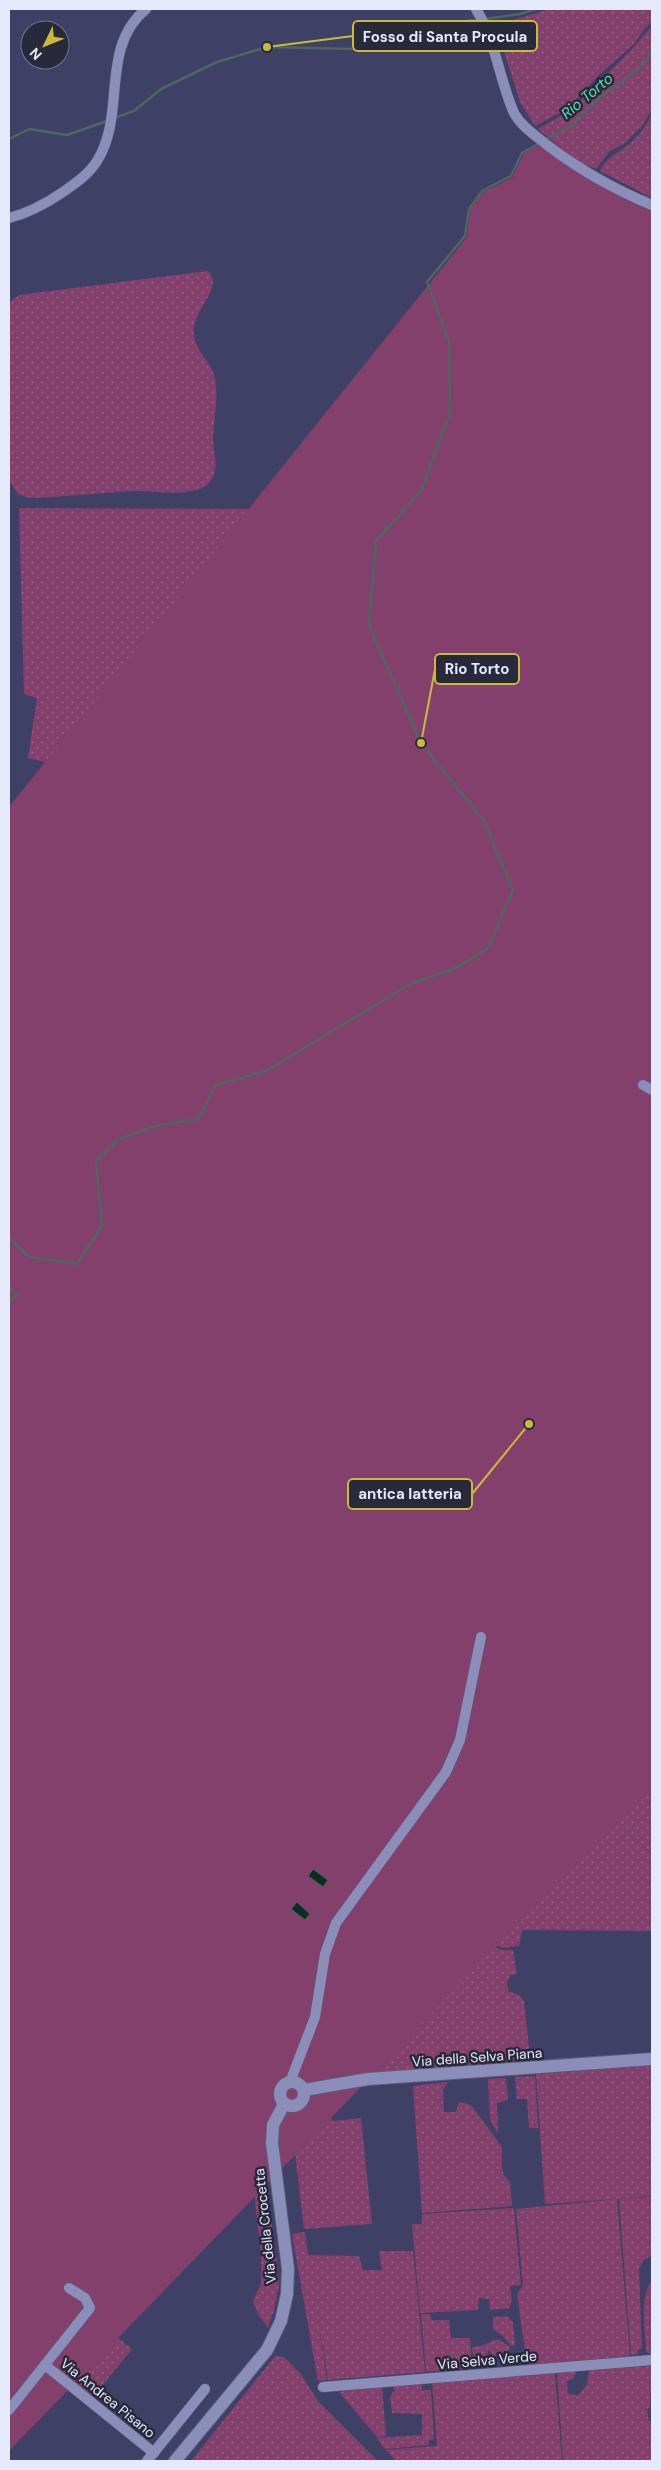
<svg xmlns="http://www.w3.org/2000/svg" width="661" height="2470" font-family="'DM Sans',sans-serif">
	<style>
		.grass { fill: url(#grass-dots) }
		.park { fill: #84406d }
		.water { fill: #0c2e1f; stroke: #4d6661 }
		.lines { fill: none; stroke-linecap: round; stroke-linejoin: round }
		.stream { stroke: #4d6661; stroke-width: 2.5 }
		.minor-casing { stroke: #5c5c7c; stroke-width: 11 }
		.tertiary-casing { stroke: #5c5c7c; stroke-width: 14 }
		.minor { stroke: #8c8eba; stroke-width: 10 }
		.tertiary { stroke: #8c8eba; stroke-width: 12 }
		.labels { text-anchor: middle; dominant-baseline: central; stroke-width: 5; stroke-linejoin: round; paint-order: stroke }
		.street-label { font-size: 14px; fill: #e6e8fb; stroke: #28293b }
		.water-label { font-size: 15px; font-style: italic; fill: #56e2a6; stroke: #28293b }
		.leader { fill: none; stroke: #caba39; stroke-width: 2 }
		.callout-dot { fill: #caba39; stroke: #28293b; stroke-width: 2 }
		.callout { fill: #28293b; stroke: #caba39; stroke-width: 2 }
		.callout-label { font-size: 15px; text-anchor: middle; font-weight: bold; fill: #e6e8fb }
	</style>
	<defs>
		<pattern id="grass-dots" width="8" height="8" patternUnits="userSpaceOnUse" patternTransform="scale(1.25)"><rect width="8" height="8" fill="#84406d"/><path d="M2 2h.1M6 6h.1" fill="none" stroke="#955c83" stroke-width="1.8" stroke-linecap="round"/></pattern>
	</defs>
	<rect width="100%" height="100%" fill="#3f4066"/>
	<!-- grass -->
	<g class="grass">
		<path d="M550 9H652V22L645 28 634 44 599 75 567 109 535 126 520 102 504 51 494 29 496 25Z"/>
		<path d="M652 26V109L642 126 625 143 609 152 596 169 576 161 538 129 571 110 631 50Z"/>
		<path d="M652 114V198L600 171C607 157 616 154 628 145 639 136 646 126 652 114Z"/>
		<path d="M208 271C227 291 184 312 196 343 201 356 213 365 215 379 219 400 213 420 213 440 213 450 218 463 214 474 213 479 207 486 202 488 188 496 152 491 135 491 99 493 64 497 29 498L18 494 9 480V303L19 295Z"/>
		<path d="M19 508 266 509 211 802 28 758 37 698 24 694Z"/>
		<path d="M652 1668V1854L623 1825 652 1855V1931L522 1930 519 1946 502 1948 480 1935Z"/>
		<path d="M478 1938 501 1950H513L517 1974 511 1975 507 1982 508 1991 519 1995 524 2001 530 2058 306 2082Z"/>
		<path d="M652 2066V2196L617 2199 630 2356 527 2365 517 2294 523 2285 516 2209 616 2199 545 2204 536 2074Z"/>
		<path d="M535 2076 538 2128H529L527 2099H517L515 2077Z"/>
		<path d="M506 2078 508 2100 497 2103 498 2133 490 2120 488 2079Z"/>
		<path d="M448 2082 443 2090 444 2112H456L459 2102 471 2105 502 2147V2167L504 2175 510 2182 512 2206 422 2213 413 2086Z"/>
		<path d="M330 2090 332 2121 361 2118 372 2224 304 2229 291 2120Z"/>
		<path d="M246 2118 264 2165 277 2262 279 2285 274 2310 268 2328 258 2314 253 2301 261 2283V2256Z"/>
		<path d="M652 2197V2255L643 2261 639 2269 642 2348 638 2350V2354L631 2355 619 2199Z"/>
		<path d="M514 2208 521 2285 510 2286 512 2301 509 2308 490 2310 489 2299 479 2298 478 2310 420 2313 412 2224H422V2214Z"/>
		<path d="M305 2232 308 2255 359 2256 363 2270H382L379 2251H413L425 2372 328 2380 316 2308 327 2380 318 2381 292 2234Z"/>
		<path d="M652 2280V2354H649L646 2351C645 2329 639 2298 652 2280Z"/>
		<path d="M421 2314H430L432 2320H449L451 2338H470L472 2368 426 2372Z"/>
		<path d="M507 2316 513 2322 515 2345 511 2346 504 2337 493 2329V2317Z"/>
		<path d="M92 2317 132 2349 91 2399 51 2360Z"/>
		<path d="M498 2339 510 2347 509 2351H504L499 2356H495L488 2350 487 2357 483 2362 475 2363 472 2347 481 2346Z"/>
		<path d="M275 2356 284 2357 301 2374 318 2401 378 2461H191Z"/>
		<path d="M652 2366 650 2407 647 2409 649 2421H652V2461H563L557 2372 577 2371 573 2379 567 2381 568 2394 578 2395 587 2385 589 2370Z"/>
		<path d="M555 2372 562 2461H396L386 2450 437 2446 432 2382Z"/>
		<path d="M422 2384V2390H431L434 2439 429 2440V2445L385 2449 377 2438 422 2435V2414L392 2413 390 2397 394 2391 393 2386Z"/>
		<path d="M382 2386 386 2436 377 2437 339 2392Z"/>
	</g>
	<!-- park -->
	<path class="park" d="M542 144 652 210V1786L9 2451V807L467 237 470 209 483 192 512 178 524 153Z"/>
	<!-- water -->
	<g class="water">
		<path d="M313 1869 328 1880 323 1887 308 1876Z"/>
		<path d="M297 1902 310 1914 305 1920 291 1909Z"/>
	</g>
	<g class="lines">
		<!-- stream -->
		<g class="stream">
			<path d="M485 19 520 14 536 9"/>
			<path d="M114 118 134 111 161 89 217 62 267 47 402 50 454 23 480 19"/>
			<path d="M9 139 29 129 67 135 107 121"/>
			<path d="M545 140 571 126 599 99 644 64 652 50"/>
			<path d="M9 1238 29 1257 77 1264 102 1226 96 1162 119 1139 155 1126 199 1119 215 1085 266 1071 410 984 458 967 488 948 513 890 484 821 421 743 369 626 376 541 421 491 450 413 449 341 427 282 465 236 469 209 482 191 511 176 522 153 540 143"/>
			<path d="M9 1286 17 1295 9 1303"/>
		</g>
		<defs>
			<g id="minor">
				<path d="M476 9C496 41 499 79 514 113 521 126 535 135 547 145 580 170 613 189 652 205"/>
				<path d="M9 218C29 213 47 203 63 192 76 183 89 174 97 161 127 113 99 48 146 9"/>
				<path d="M643 1085 652 1090"/>
				<path d="M290 2082 315 2017 325 1954 336 1923 446 1772 460 1740 481 1637"/>
				<path d="M45 2365 154 2453"/>
				<path d="M323 2387 652 2360"/>
				<path d="M9 2410 90 2308 85 2298 69 2288"/>
				<path d="M147 2461 205 2389"/>
			</g>
			<g id="tertiary">
				<circle cx="292" cy="2094" r="12"/>
				<path d="M304 2090 368 2079 652 2059"/>
				<path d="M175 2461 267 2350 281 2321 287 2294 288 2269 272 2143 273 2125 284 2104"/>
			</g>
		</defs>
		<!-- minor casing -->
		<use href="#minor" class="minor-casing"/>
		<!-- tertiary casing -->
		<use href="#tertiary" class="tertiary-casing"/>
		<!-- minor -->
		<use href="#minor" class="minor"/>
		<!-- tertiary -->
		<use href="#tertiary" class="tertiary"/>
	</g>
	<g class="labels">
		<!-- street labels -->
		<g class="street-label">
			<text transform="translate(477 2057) rotate(-4)">Via della Selva Piana</text>
			<text transform="translate(265 2226) rotate(-96)">Via della Crocetta</text>
			<text transform="translate(487 2360) rotate(-5)">Via Selva Verde</text>
			<text transform="translate(108 2398) rotate(39)">Via Andrea Pisano</text>
		</g>
		<!-- water labels -->
		<g class="water-label">
			<text transform="translate(587 96) rotate(-40)">Rio Torto</text>
		</g>
	</g>
	<!-- callouts -->
	<path class="leader" d="M267 47L353 36M421 743L435 669M529 1424L472 1494"/>
	<g class="callout-dot">
		<circle cx="267" cy="47" r="5"/>
		<circle cx="421" cy="743" r="5"/>
		<circle cx="529" cy="1424" r="5"/>
	</g>
	<g class="callout">
		<rect x="353" y="21" width="184" height="30" rx="5"/>
		<rect x="435" y="654" width="84" height="30" rx="5"/>
		<rect x="348" y="1479" width="124" height="30" rx="5"/>
	</g>
	<g class="callout-label">
		<text x="445" y="42">Fosso di Santa Procula</text>
		<text x="477" y="674">Rio Torto</text>
		<text x="410" y="1499">antica latteria</text>
	</g>
	<!-- border -->
	<rect width="661" height="2470" fill="none" stroke="#e6e8fb" stroke-width="20"/>
	<!-- north arrow -->
	<g transform="translate(45 45) rotate(227)"><circle r="24" fill="#28293b" stroke="#747588"/>
	<path d="M0-4L9 19L0 12L-9 19Z" fill="#caba39"/>
	<text y="-8" font-size="14" font-weight="bold" text-anchor="middle" fill="#e6e8fb">N</text>
	</g>
</svg>
